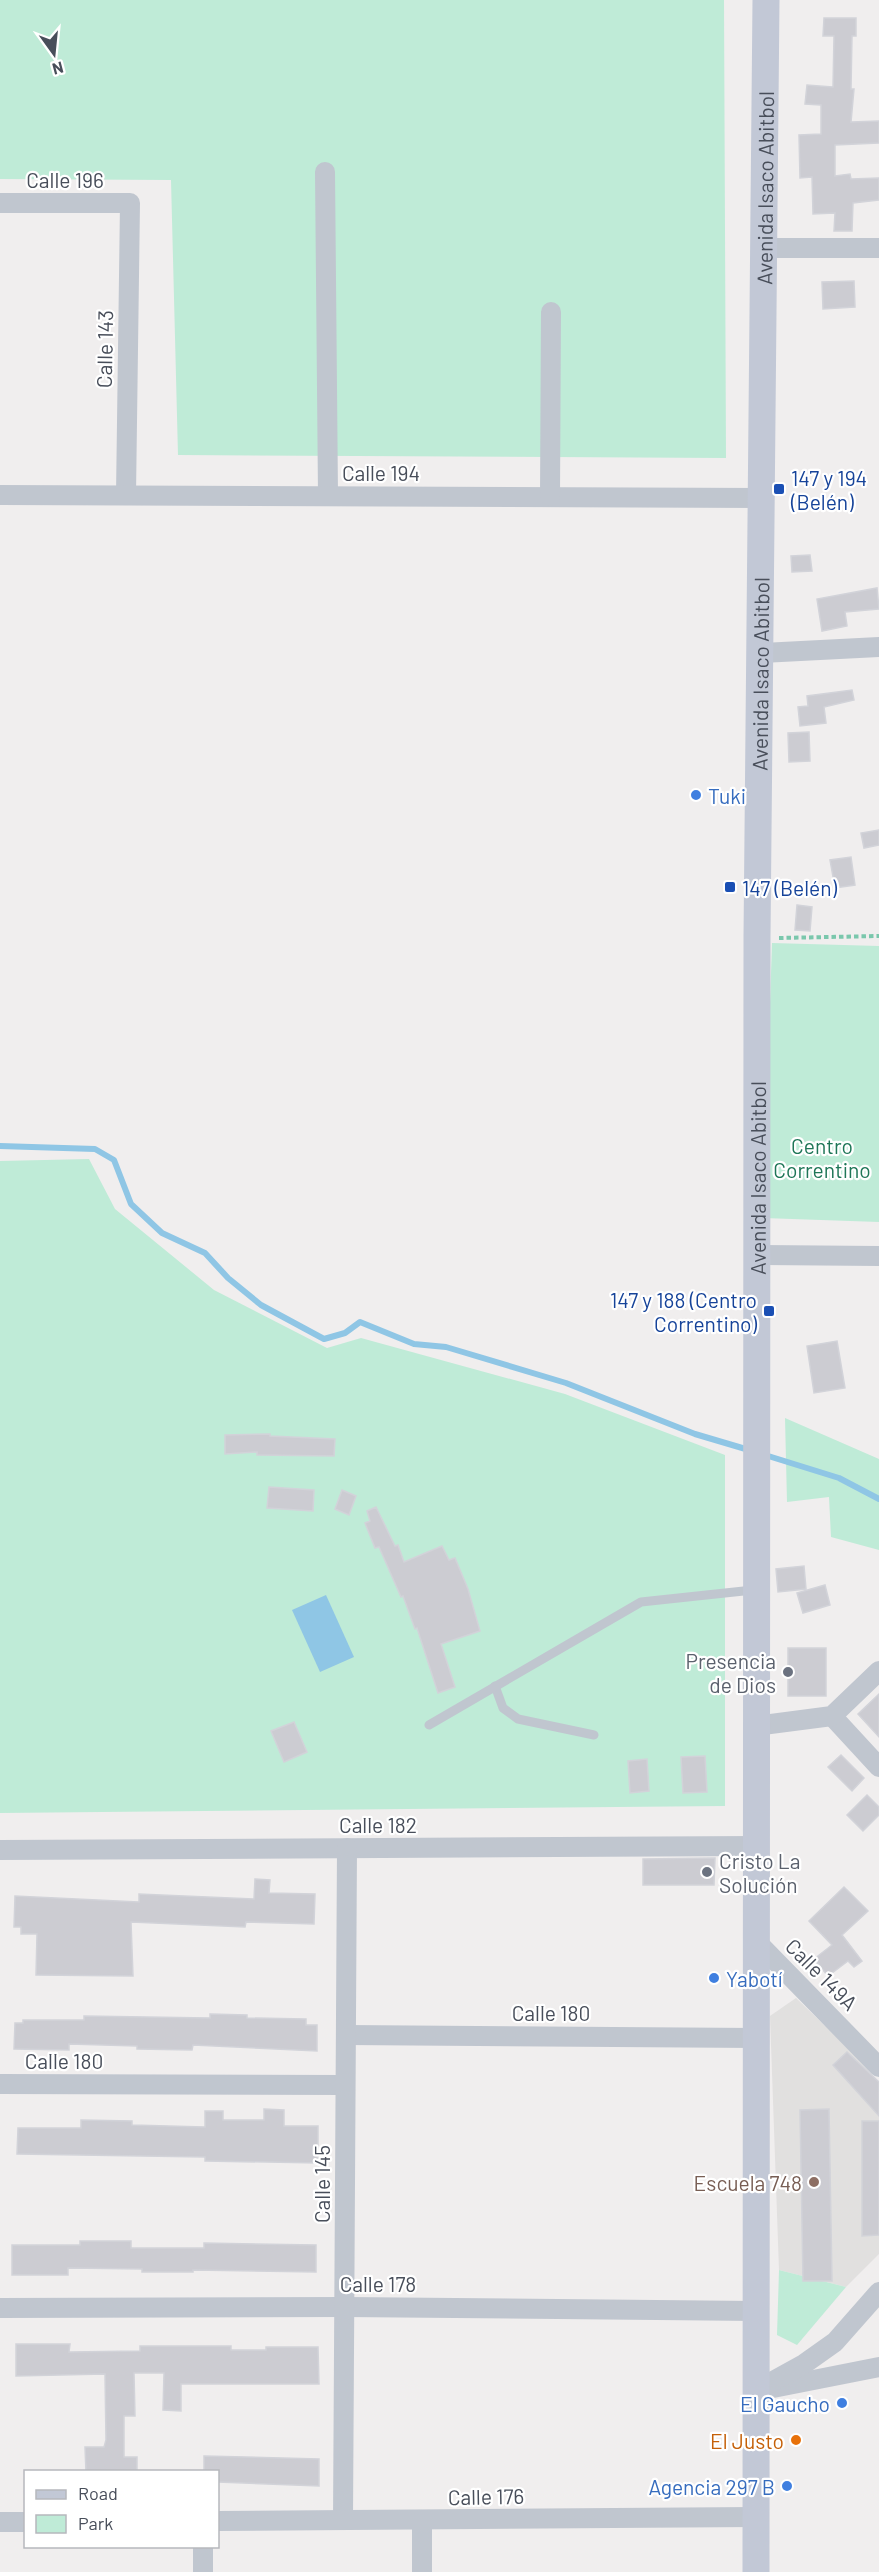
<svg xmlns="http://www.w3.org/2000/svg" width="879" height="2572" font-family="Barlow,sans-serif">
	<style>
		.education { fill: #e1e0df }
		.green { fill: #bfebd7 }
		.water { fill: #8fc6e5 }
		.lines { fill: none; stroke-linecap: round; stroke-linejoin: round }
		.stream { stroke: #8fc6e5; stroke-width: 6 }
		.building { fill: #ccccd2; stroke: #d2d3d9; stroke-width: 1.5 }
		.path { stroke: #7ac7ac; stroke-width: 4; stroke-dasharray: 4.5 3; stroke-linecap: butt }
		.service { stroke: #c0c6cf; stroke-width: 9 }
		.minor { stroke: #c0c6cf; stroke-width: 20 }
		.secondary { stroke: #c2c8d6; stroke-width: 27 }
		.transit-dot { fill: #1a4fb4; stroke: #fff; stroke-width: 2 }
		.shop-dot { fill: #3f7fe0; stroke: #fff; stroke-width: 2 }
		.worship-dot { fill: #6b7280; stroke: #fff; stroke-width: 2 }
		.education-dot { fill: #8d6e63; stroke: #fff; stroke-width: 2 }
		.food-dot { fill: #e8710a; stroke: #fff; stroke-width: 2 }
		.labels { text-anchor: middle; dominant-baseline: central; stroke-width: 4.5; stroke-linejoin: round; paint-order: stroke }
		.street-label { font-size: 21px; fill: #484e5a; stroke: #fff }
		.transit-label { font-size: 21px; fill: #164399; stroke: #fff; text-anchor: start }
		.shop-label { font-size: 21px; fill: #366cbe; stroke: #fff; text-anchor: start }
		.park-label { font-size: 21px; fill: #1e7657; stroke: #fff }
		.worship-label { font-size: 21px; fill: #5b616d; stroke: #fff; text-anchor: end }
		.education-label { font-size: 21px; fill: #785e54; stroke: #fff; text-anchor: end }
		.food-label { font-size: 21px; fill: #c56008; stroke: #fff; text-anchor: end }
	</style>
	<rect width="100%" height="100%" fill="#f0eeee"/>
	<!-- education -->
	<path class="education" d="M796 1998 850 2050 879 2082V2254L846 2287 779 2270 770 2016Z"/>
	<!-- green -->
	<g class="green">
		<path d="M0 0H724L726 458 178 455 171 180 0 179Z"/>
		<path d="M772 943 879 946V1222L763 1218Z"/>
		<path d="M89 1159 115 1209 214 1290 327 1348 361 1338 565 1394 725 1455V1806L0 1813V1161Z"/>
		<path d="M785 1418 879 1459V1550L831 1537 829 1497 787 1502Z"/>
		<path d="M779 2270 846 2287 797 2345 777 2335Z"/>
	</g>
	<!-- water -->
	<path class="water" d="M326 1595 354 1657 320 1672 292 1610Z"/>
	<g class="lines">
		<!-- stream -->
		<g class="stream">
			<path d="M0 1146 95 1149 114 1160 131 1204 162 1233 205 1253 228 1278 261 1305 324 1339 345 1333 360 1322 414 1344 446 1347 566 1383 695 1434 749 1450"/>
			<path d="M765 1455 839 1478 879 1499"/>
		</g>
	</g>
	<!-- building -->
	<g class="building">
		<path d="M824 18H856V36H852L851 89H854L851 122 879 121V143L835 145V176L850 174 851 179 879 178V200L853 203 852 231H834L835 213 813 214 812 177 800 178 799 135 821 134V105L805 104 807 85 833 87 834 36H823Z"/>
		<path d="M854 281 855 307 823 309 822 282Z"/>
		<path d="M810 555 812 571 792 572 791 556Z"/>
		<path d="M877 588 879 609 845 612 847 626 822 631 817 599Z"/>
		<path d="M852 690 854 700 824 707 826 723 800 726 798 707 808 706 807 696Z"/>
		<path d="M809 732 810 761 789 762 788 733Z"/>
		<path d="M879 830V845L864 848 861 833Z"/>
		<path d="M851 857 855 885 835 888 830 860Z"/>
		<path d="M797 905 812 907 810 931 795 930Z"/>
		<path d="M837 1341 845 1388 814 1393 807 1346Z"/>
		<path d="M270 1434V1436L335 1439 334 1456 257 1455V1452L225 1454V1435Z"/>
		<path d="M269 1487 314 1490 313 1511 267 1508Z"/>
		<path d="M342 1490 356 1496 349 1515 335 1509Z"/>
		<path d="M376 1507 395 1546 398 1545 404 1562 442 1546 449 1560 455 1558 468 1589 480 1631 441 1644 455 1687 438 1693 417 1628 415 1629 403 1596 401 1597 379 1547 375 1548 365 1523 370 1521 367 1511Z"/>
		<path d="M804 1566 806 1589 778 1592 776 1569Z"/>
		<path d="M825 1585 830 1605 803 1613 797 1593Z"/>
		<rect x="788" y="1648" width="38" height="48"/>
		<path d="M879 1694V1737L858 1714Z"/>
		<path d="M294 1722 307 1752 284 1762 271 1731Z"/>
		<path d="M841 1755 864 1778 852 1791 828 1767Z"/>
		<path d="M705 1756 707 1792 683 1793 681 1757Z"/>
		<path d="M647 1759 649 1791 630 1793 628 1761Z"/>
		<path d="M867 1795 879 1807V1815L863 1831 847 1815Z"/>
		<path d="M715 1858 714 1885H643V1859Z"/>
		<path d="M255 1879 270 1880 269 1893 315 1894 314 1924 246 1922 245 1927 131 1922 133 1976 36 1975 37 1934H21V1927H14L15 1896 139 1902V1894L254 1899Z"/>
		<path d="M844 1887 868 1911 842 1935 862 1961 854 1967 848 1961 828 1976 814 1959 832 1945 809 1921Z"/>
		<path d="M210 2014 247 2015V2018L306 2019V2025H317V2051L193 2045 192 2050 137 2049V2046L69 2044V2050L14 2049 15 2023H23V2020H84V2016L210 2018Z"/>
		<path d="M847 2052 879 2082V2116L833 2065Z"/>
		<path d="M264 2109 284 2110V2126H318V2163L205 2161V2157L17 2154 18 2128H81V2120L132 2121V2125L205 2127V2111H223V2120H264Z"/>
		<path d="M829 2109 832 2281H803L800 2110Z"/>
		<path d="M862 2121H879V2235L862 2236Z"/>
		<path d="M80 2241H131V2248H204V2243L316 2245V2272L193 2270V2272H142V2269L68 2268V2275H12V2245H80Z"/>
		<path d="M16 2344H70L69 2352 140 2351V2346H231V2350H266V2347H318L319 2384H181V2411L163 2410 164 2373H134L135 2416H124V2457H137V2472H86L85 2447H104L106 2440 105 2374 16 2376Z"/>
		<path d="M204 2456 319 2459V2486L218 2482V2472H204Z"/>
	</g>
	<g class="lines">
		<!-- path -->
		<path class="path" d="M779 938 879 936"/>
		<!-- service -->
		<g class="service">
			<path d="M495 1686 503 1708 518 1719 594 1735"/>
			<path d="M429 1725 641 1602 753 1590"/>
		</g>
		<!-- minor -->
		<g class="minor">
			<path d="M325 172 328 495"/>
			<path d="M0 203H130L126 495"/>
			<path d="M763 248H879"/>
			<path d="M0 495 762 498"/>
			<path d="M550 496 551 312"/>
			<path d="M761 653 879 647"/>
			<path d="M756 1255 879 1256"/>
			<path d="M832 1716 879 1767"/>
			<path d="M756 1726 832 1716 879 1671"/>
			<path d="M0 1850 756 1846"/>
			<path d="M756 1941 879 2067"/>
			<path d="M346 2035 756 2038"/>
			<path d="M0 2084 344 2085"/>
			<path d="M0 2308 345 2307 755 2311"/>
			<path d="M773 2388 879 2367"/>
			<path d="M755 2391 804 2364 835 2342 879 2292"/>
			<path d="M343 2520 347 1848"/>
			<path d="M218 2521 755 2517"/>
			<path d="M0 2522H26"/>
			<path d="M203 2572V2546"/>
			<path d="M422 2572V2520"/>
		</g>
		<!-- secondary -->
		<path class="secondary" id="s1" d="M756 2572 757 937 766 0"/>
	</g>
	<!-- markers -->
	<g class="transit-dot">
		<rect x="773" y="483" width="12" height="12" rx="3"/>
		<rect x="724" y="881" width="12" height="12" rx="3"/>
		<rect x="763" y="1305" width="12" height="12" rx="3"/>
	</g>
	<g class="shop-dot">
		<circle cx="696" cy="795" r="6"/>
		<circle cx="714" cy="1978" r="6"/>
		<circle cx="842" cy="2403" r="6"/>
		<circle cx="787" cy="2486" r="6"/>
	</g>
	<g class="worship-dot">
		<circle cx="788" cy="1672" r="6"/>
		<circle cx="707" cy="1872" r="6"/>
	</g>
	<circle class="education-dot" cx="814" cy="2182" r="6"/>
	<circle class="food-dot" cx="796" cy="2440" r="6"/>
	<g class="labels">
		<!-- street labels -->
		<g class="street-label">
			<text x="65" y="179">Calle 196</text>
			<text stroke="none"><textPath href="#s1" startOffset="2384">Avenida Isaco Abitbol</textPath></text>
			<text transform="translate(104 349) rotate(-89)">Calle 143</text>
			<text x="381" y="472">Calle 194</text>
			<text stroke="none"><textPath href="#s1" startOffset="1898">Avenida Isaco Abitbol</textPath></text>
			<text stroke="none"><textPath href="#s1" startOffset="1394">Avenida Isaco Abitbol</textPath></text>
			<text x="378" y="1824">Calle 182</text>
			<text transform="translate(822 1974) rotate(45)">Calle 149A</text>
			<text x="551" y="2012">Calle 180</text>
			<text x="64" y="2060">Calle 180</text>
			<text transform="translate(321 2184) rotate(-90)">Calle 145</text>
			<text x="378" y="2283">Calle 178</text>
			<text transform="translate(486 2496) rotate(-1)">Calle 176</text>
		</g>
		<!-- transit labels -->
		<g class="transit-label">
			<text x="791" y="477">147 y 194<tspan x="791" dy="24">(Belén)</tspan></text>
			<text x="742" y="887">147 (Belén)</text>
			<text x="757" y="1299" text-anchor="end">147 y 188 (Centro<tspan x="757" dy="24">Correntino)</tspan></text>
		</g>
		<!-- shop labels -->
		<g class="shop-label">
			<text x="708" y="795">Tuki</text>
			<text x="726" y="1978">Yabotí</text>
			<text x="830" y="2403" text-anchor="end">El Gaucho</text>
			<text x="775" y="2486" text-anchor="end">Agencia 297 B</text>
		</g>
		<!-- park labels -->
		<g class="park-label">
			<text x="822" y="1145">Centro<tspan x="822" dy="24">Correntino</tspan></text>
		</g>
		<!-- worship labels -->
		<g class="worship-label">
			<text x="776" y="1660">Presencia<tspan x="776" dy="24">de Dios</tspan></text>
			<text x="719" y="1860" text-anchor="start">Cristo La<tspan x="719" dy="24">Solución</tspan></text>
		</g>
		<!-- education labels -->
		<g class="education-label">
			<text x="802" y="2182">Escuela 748</text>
		</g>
		<!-- food labels -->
		<g class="food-label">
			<text x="784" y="2440">El Justo</text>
		</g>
	</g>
	<!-- legend -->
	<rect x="24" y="2470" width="195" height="78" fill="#ffffff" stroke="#b6b8bd" stroke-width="1.5"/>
	<rect x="36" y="2490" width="30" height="9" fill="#c2c8d6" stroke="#b6b8bd" stroke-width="1.5"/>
	<text x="78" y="2500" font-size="18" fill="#484e5a">Road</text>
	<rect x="36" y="2515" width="30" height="18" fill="#bfebd7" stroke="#b6b8bd" stroke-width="1.5"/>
	<text x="78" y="2530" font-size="18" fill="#484e5a">Park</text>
	<!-- north arrow -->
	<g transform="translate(54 54) rotate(165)" stroke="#ffffff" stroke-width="4.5" paint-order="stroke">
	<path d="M0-4.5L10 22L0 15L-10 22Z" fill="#484e5a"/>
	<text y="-9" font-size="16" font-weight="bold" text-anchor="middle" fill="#484e5a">N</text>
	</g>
</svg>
